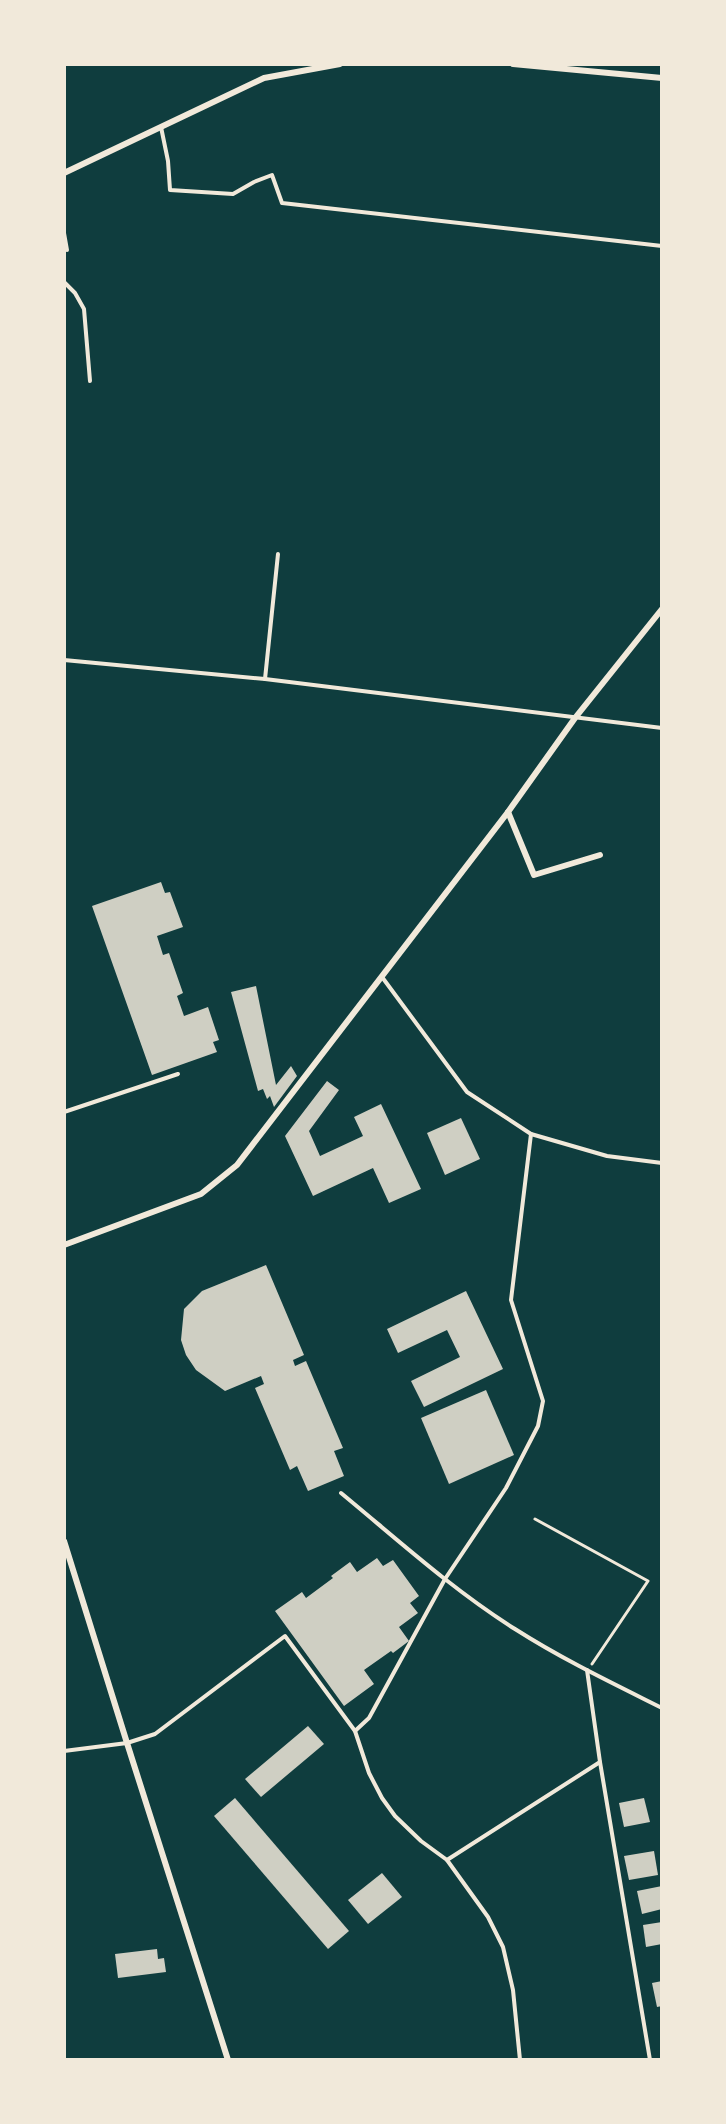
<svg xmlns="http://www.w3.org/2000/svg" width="726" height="2124" font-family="Quicksand,sans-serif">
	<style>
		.building { fill: #cfcfc3 }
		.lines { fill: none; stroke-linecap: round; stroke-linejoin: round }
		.path { stroke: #f1e9da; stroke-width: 3 }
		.service { stroke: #f1e9da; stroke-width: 4 }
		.minor { stroke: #f1e9da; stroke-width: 6 }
	</style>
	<rect width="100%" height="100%" fill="#0f3d3e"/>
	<!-- building -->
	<g class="building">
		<path d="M161 882 165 893 170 892 183 927 157 936 163 955 169 953 183 993 177 996 184 1016 208 1007 219 1040 213 1042 217 1052 152 1075 92 906Z"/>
		<path d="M256 986 276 1085 291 1066 297 1076 274 1107 270 1096 267 1099 263 1089 258 1091 231 992Z"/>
		<path d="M327 1081 339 1090 309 1131 320 1156 363 1136 354 1117 381 1104 421 1189 389 1203 373 1168 313 1196 285 1136Z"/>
		<path d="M461 1118 480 1159 445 1175 427 1133Z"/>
		<path d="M266 1265 304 1355 293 1360 295 1366 306 1361 343 1448 334 1451 344 1476 308 1491 297 1466 290 1470 255 1388 264 1384 261 1376 225 1391 196 1370 186 1355 181 1340 184 1309 202 1291Z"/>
		<path d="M466 1291 503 1369 424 1407 411 1381 460 1357 447 1330 398 1353 387 1329Z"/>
		<path d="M486 1390 514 1455 449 1484 421 1418Z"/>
		<path d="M377 1558 383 1566 393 1560 419 1596 410 1603 418 1613 399 1627 409 1641 393 1653 391 1651 364 1670 374 1684 344 1706 275 1611 302 1592 306 1598 333 1578 331 1576 350 1562 357 1572Z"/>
		<path d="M308 1726 324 1744 261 1797 245 1779Z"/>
		<path d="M235 1798 349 1931 328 1949 214 1816Z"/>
		<path d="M644 1798 650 1822 624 1827 619 1803Z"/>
		<path d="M654 1851 658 1875 629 1880 624 1856Z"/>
		<path d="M382 1873 402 1897 368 1924 348 1900Z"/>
		<path d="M662 1886V1909L642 1914 637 1891Z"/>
		<path d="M662 1922V1944L646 1947 643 1925Z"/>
		<path d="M157 1949 158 1959 164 1958 166 1972 118 1978 115 1954Z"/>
		<path d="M662 1981V2006L657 2007 652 1983Z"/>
	</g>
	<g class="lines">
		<!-- path -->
		<path class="path" d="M535 1519 648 1581 592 1664"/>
		<!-- service -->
		<g class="service">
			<path d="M161 127 168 161 170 190 233 194 254 182 272 175 282 203 662 246"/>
			<path d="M64 233 67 250"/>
			<path d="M64 282 75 293 84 309 90 381"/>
			<path d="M64 660 265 679 662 728"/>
			<path d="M265 679 278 554"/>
			<path d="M382 977 467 1092 531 1134 607 1156 662 1163"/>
			<path d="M64 1112 178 1074"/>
			<path d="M341 1493C398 1540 453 1590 515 1629 562 1659 612 1683 662 1708"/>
			<path d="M587 1670 600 1762 650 2060"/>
			<path d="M355 1731 369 1718 445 1579 506 1488 538 1426 543 1401 511 1300 531 1134"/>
			<path d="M64 1751 127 1743 155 1734 285 1636 355 1731 369 1773 382 1798 395 1816 421 1841 447 1860 488 1917 503 1947 513 1990 520 2060"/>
			<path d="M447 1860 600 1762"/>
		</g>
		<!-- minor -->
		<g class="minor">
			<path d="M513 64 662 78"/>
			<path d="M64 173 264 78 340 64"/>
			<path d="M508 812 534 875 600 855"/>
			<path d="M64 1245 201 1194 237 1165 508 812 575 718 662 609"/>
			<path d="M64 1541 127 1743 228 2060"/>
		</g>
	</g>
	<!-- border -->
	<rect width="726" height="2124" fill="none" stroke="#f1e9da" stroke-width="132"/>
</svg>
